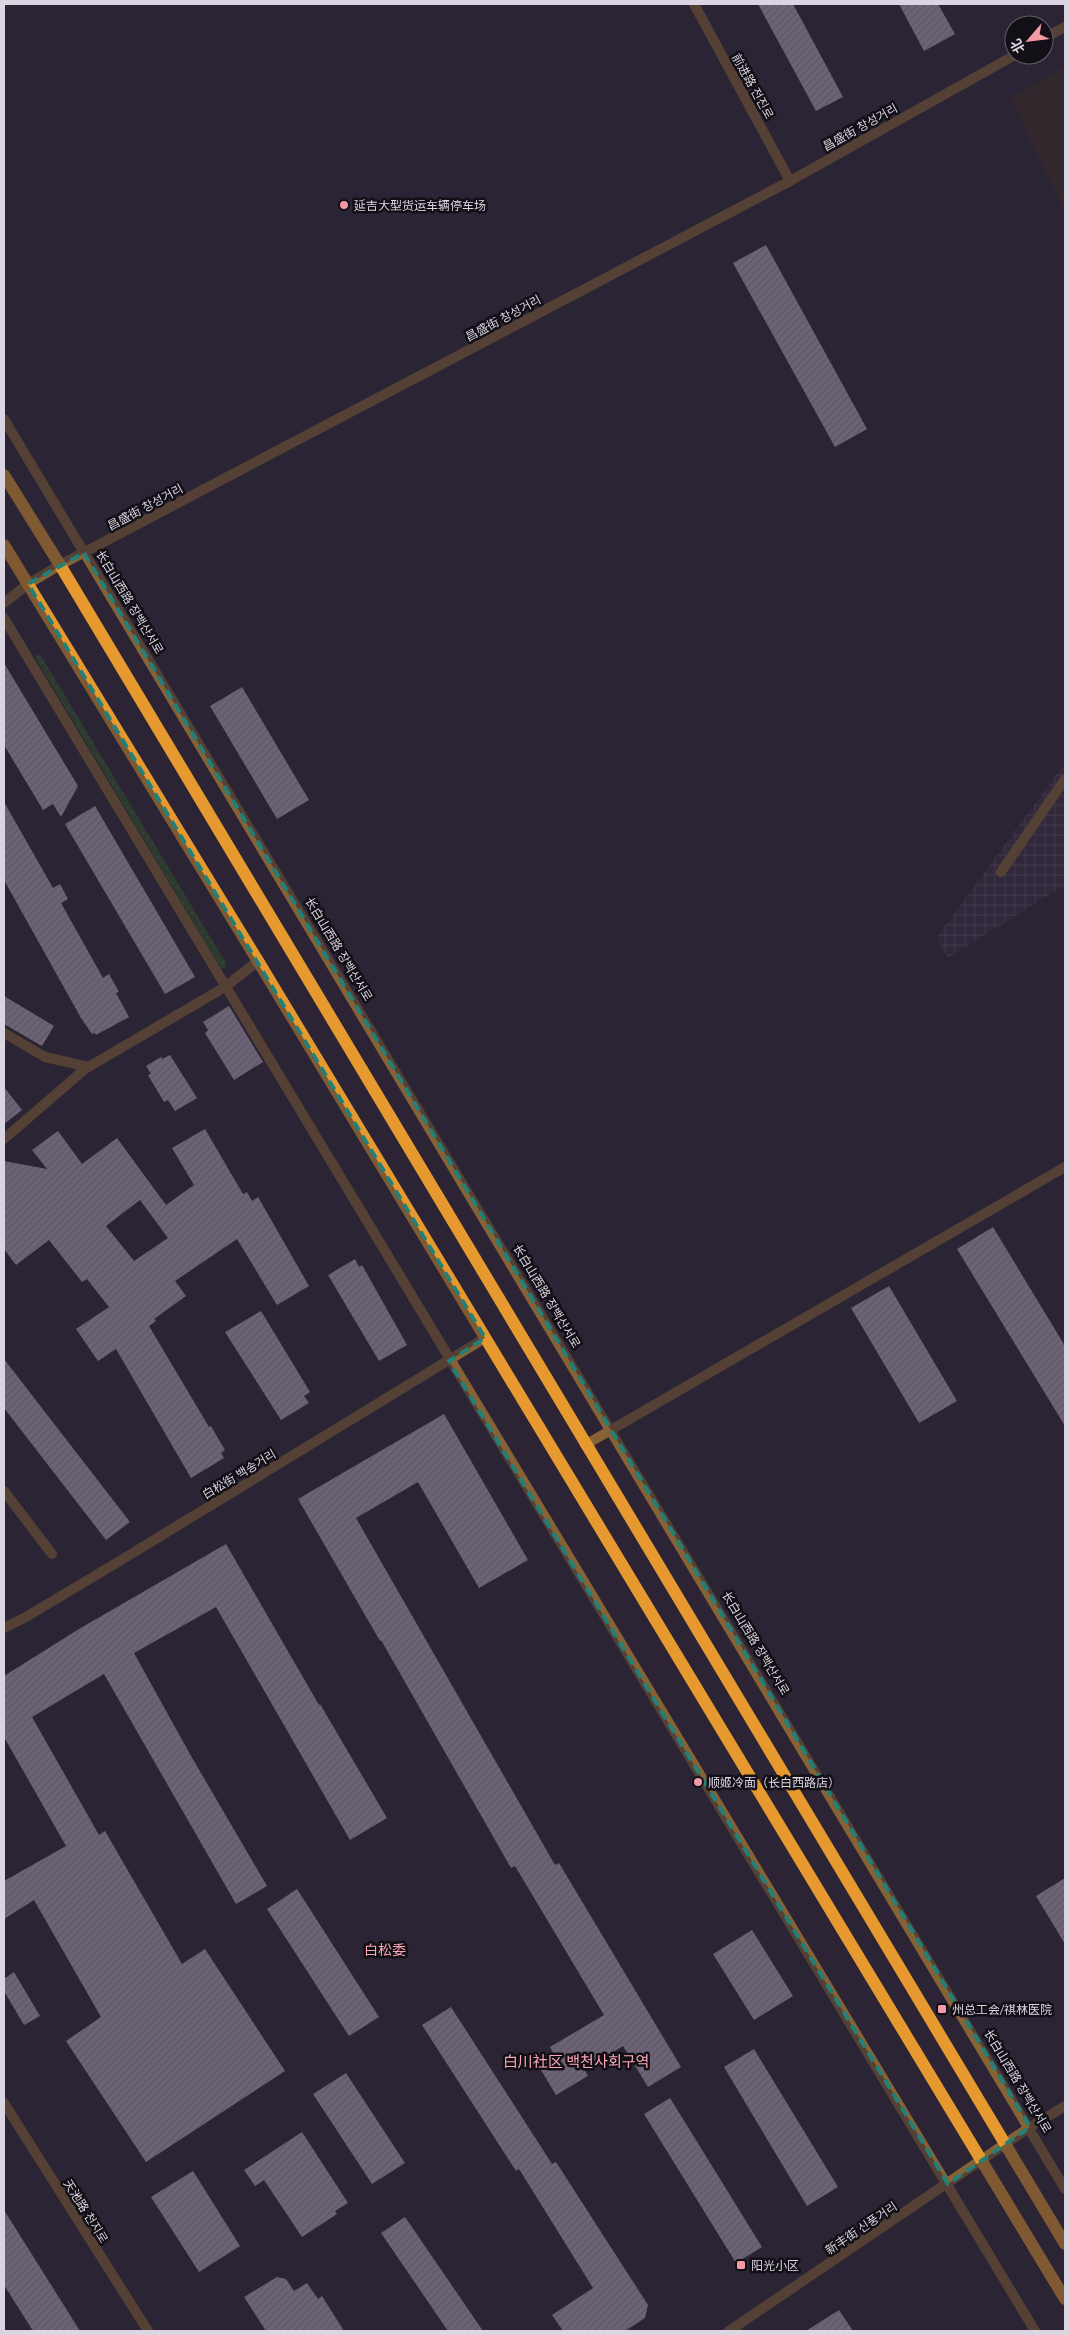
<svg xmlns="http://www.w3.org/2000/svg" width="1069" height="2335" font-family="Montserrat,'Noto Sans SC','Noto Sans KR',sans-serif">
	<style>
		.commercial { fill: #3d2a27 }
		.industrial { fill: url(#industrial-grid) }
		.grass { fill: url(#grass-dots) }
		.building { fill: url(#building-hatch); fill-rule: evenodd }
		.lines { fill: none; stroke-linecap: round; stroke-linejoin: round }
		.service { stroke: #866235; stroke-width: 10 }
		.minor { stroke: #866235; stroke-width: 10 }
		.tertiary { stroke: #866235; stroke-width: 10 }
		.primary { stroke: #e5992e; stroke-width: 12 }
		.marked { fill: none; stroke: #238079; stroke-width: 4; stroke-dasharray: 10 6; stroke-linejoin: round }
		.poi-dot { fill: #f39aa7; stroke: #120f16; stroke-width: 2 }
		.labels { text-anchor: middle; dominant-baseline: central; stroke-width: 5; stroke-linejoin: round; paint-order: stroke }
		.street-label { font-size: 12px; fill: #dad5e0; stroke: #120f16 }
		.poi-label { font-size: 12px; fill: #dad5e0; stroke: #120f16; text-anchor: start }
		.neighbourhood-label { font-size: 14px; fill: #faa6b3; stroke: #120f16 }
		.quarter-label { font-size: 15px; fill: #faa6b3; stroke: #120f16 }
	</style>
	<defs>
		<pattern id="industrial-grid" width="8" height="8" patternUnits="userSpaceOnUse" patternTransform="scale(1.25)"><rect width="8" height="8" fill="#392f44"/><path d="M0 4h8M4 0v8" fill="none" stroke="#554c5f"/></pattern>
		<pattern id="grass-dots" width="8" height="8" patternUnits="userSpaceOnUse" patternTransform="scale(1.25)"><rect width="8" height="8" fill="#2f5729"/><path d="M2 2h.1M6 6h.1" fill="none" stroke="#4d6e48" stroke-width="1.8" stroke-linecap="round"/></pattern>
		<pattern id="building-hatch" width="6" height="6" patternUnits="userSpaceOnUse" patternTransform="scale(1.25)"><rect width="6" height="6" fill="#bab1c5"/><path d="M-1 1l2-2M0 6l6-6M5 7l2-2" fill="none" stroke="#9c95a4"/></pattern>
	</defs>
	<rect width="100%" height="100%" fill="#2c2434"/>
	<!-- commercial -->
	<path class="commercial" d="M1065 67V212L1010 98Z"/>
	<!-- industrial -->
	<path class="industrial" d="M1065 763V885L948 958 936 938Z"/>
	<!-- grass -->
	<path class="grass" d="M37 654 41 656 226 963 225 968H221L36 659Z"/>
	<!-- building -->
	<g class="building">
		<path d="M758 4H793L843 97 816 111Z"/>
		<path d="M899 4H938L955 34 924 51Z"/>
		<path d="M766 245 867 429 835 447 733 263Z"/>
		<path d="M4 663 78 786 61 817 53 804 43 810 4 745Z"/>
		<path d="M242 687 309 800 277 819 210 706Z"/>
		<path d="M4 802 53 888 60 884 68 899 61 903 103 978 109 974 119 992 116 993 129 1017 96 1035 95 1033 92 1034 81 1018 4 880Z"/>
		<path d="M95 806 195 977 165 994 65 824Z"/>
		<path d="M4 996 54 1026 42 1046 4 1024Z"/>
		<path d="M229 1006 263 1062 234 1080 205 1033 208 1030 203 1022Z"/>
		<path d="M170 1055 197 1098 175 1111 168 1100 164 1102 148 1075 151 1074 146 1066 161 1057 162 1059Z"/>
		<path d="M4 1087 22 1110 4 1124Z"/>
		<path d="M205 1129 243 1194 247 1192 252 1201 258 1197 309 1286 277 1305 237 1239 175 1281 186 1296 154 1319 156 1321 149 1326 209 1427 211 1426 225 1450 221 1453 224 1458 191 1478 116 1349 98 1361 76 1329 109 1307 87 1279 82 1282 49 1240 16 1265 4 1249V1161L47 1169 32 1150 58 1131 82 1164 117 1138 166 1205 194 1185 172 1148ZM140 1200 168 1238 134 1261 106 1226Z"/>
		<path d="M993 1227 1065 1346V1426L957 1249Z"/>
		<path d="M355 1259 359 1267 362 1265 407 1345 379 1361 328 1275Z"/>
		<path d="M889 1286 957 1401 919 1423 851 1308Z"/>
		<path d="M261 1311 310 1392 304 1396 309 1403 281 1420 225 1332Z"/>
		<path d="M4 1359 130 1522 106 1540 4 1408Z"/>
		<path d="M444 1414 528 1560 479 1588 418 1482 356 1518 555 1865 559 1863 681 2067 648 2087 623 2046 584 2069 588 2076 556 2095 538 2065 554 2055 550 2047 604 2015 515 1866 511 1868 381 1640 380 1641 298 1499Z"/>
		<path d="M226 1544 319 1705 320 1704 387 1818 350 1840 216 1607 134 1653 191 1756 267 1886 236 1904 104 1674 32 1717 99 1835 105 1831 182 1964 205 1949 285 2071 146 2162 66 2041 101 2017 34 1900 4 1919V1881L66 1846 4 1737V1676L79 1629Z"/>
		<path d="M1065 1878V1944L1036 1896Z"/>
		<path d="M297 1889 379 2017 349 2036 267 1909Z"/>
		<path d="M752 1930 793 1996 754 2020 713 1954Z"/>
		<path d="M14 1972 40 2016 24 2025 4 1991V1979Z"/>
		<path d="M451 2007 552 2164 556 2162 648 2305 645 2318 625 2331H563L552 2315 593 2288 519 2169 516 2171 422 2025Z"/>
		<path d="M754 2049 838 2187 807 2206 724 2067Z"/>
		<path d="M346 2073 405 2163 372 2184 313 2094Z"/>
		<path d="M670 2098 762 2247 736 2263 644 2114Z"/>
		<path d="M302 2132 348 2203 335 2211 337 2214 302 2237 264 2180 255 2186 244 2170Z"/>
		<path d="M193 2171 240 2246 199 2272 151 2197Z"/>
		<path d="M4 2210 80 2331H33L4 2285Z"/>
		<path d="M405 2217 483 2331H448L381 2233Z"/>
		<path d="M277 2277 286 2279 294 2291 307 2283 318 2299 322 2296 344 2331H266L244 2297Z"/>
		<path d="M839 2310 853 2331H806Z"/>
	</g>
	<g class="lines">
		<!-- service -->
		<g class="service">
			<path d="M1001 872 1065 779"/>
			<path d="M4 1033 45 1057 89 1067"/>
			<path d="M4 1139 85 1069 225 987 258 961"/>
			<path d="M585 1445 1065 1167"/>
			<path d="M4 1491 52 1554"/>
		</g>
		<!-- minor -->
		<g class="minor">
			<path d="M694 4 790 181"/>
			<path d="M4 1628 26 1617 118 1562 485 1338"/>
			<path d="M729 2331 1030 2127 1065 2106"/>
		</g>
		<!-- tertiary -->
		<g class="tertiary">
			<path d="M1044 38 1065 27"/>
			<path d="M4 419 1065 2189"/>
			<path d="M4 603 28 584 60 565 790 181 1015 55"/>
			<path d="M4 618 1035 2331"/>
			<path d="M4 2103 148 2331"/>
		</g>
		<!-- primary -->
		<g class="primary">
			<path d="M4 475 60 565 1065 2244"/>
			<path d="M4 545 258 961 1065 2299"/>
		</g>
	</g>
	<!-- marked area -->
	<path d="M0 0H1069V2335H0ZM84 553 1030 2127 948 2184 449 1361 485 1338 28 584Z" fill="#2c2434" fill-opacity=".55" fill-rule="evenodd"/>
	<path class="marked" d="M84 553 1030 2127 948 2184 449 1361 485 1338 28 584Z"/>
	<!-- markers -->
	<g class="poi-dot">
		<circle cx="344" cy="205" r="5"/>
		<circle cx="698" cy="1782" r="5"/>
		<rect x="937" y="2004" width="10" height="10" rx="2.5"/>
		<rect x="736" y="2260" width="10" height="10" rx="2.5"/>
	</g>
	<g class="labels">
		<!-- street labels -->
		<g class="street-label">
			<text transform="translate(753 86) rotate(61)">前进路 전진로</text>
			<text transform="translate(860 127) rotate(-29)">昌盛街 창성거리</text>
			<text transform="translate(503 318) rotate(-28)">昌盛街 창성거리</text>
			<text transform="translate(145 507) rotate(-28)">昌盛街 창성거리</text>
			<text transform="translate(130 602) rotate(59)">长白山西路 장백산서로</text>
			<text transform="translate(339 949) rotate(59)">长白山西路 장백산서로</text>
			<text transform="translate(547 1296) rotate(59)">长白山西路 장백산서로</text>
			<text transform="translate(239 1474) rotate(-31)">白松街 백송거리</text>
			<text transform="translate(756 1643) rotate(59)">长白山西路 장백산서로</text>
			<text transform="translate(1018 2081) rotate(59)">长白山西路 장백산서로</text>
			<text transform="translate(86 2211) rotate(58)">天池路 천지로</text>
			<text transform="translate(861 2228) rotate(-34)">新丰街 신풍거리</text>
		</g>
		<!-- poi labels -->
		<g class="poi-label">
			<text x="354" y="205">延吉大型货运车辆停车场</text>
			<text x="708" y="1782">顺姬冷面（长白西路店）</text>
			<text x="952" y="2009">州总工会/祺林医院</text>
			<text x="751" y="2265">阳光小区</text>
		</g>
		<!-- neighbourhood labels -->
		<g class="neighbourhood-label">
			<text x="385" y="1950">白松委</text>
		</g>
		<!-- quarter labels -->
		<g class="quarter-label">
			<text x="576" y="2061">白川社区 백천사회구역</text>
		</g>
	</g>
	<!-- border -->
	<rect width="1069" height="2335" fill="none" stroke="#dad5e0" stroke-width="10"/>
	<!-- north arrow -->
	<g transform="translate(1029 40) rotate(242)"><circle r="24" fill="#120f16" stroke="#625e67"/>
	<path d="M0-4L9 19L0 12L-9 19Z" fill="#f39aa7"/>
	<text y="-8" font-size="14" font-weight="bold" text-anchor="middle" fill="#dad5e0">北</text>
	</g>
</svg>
